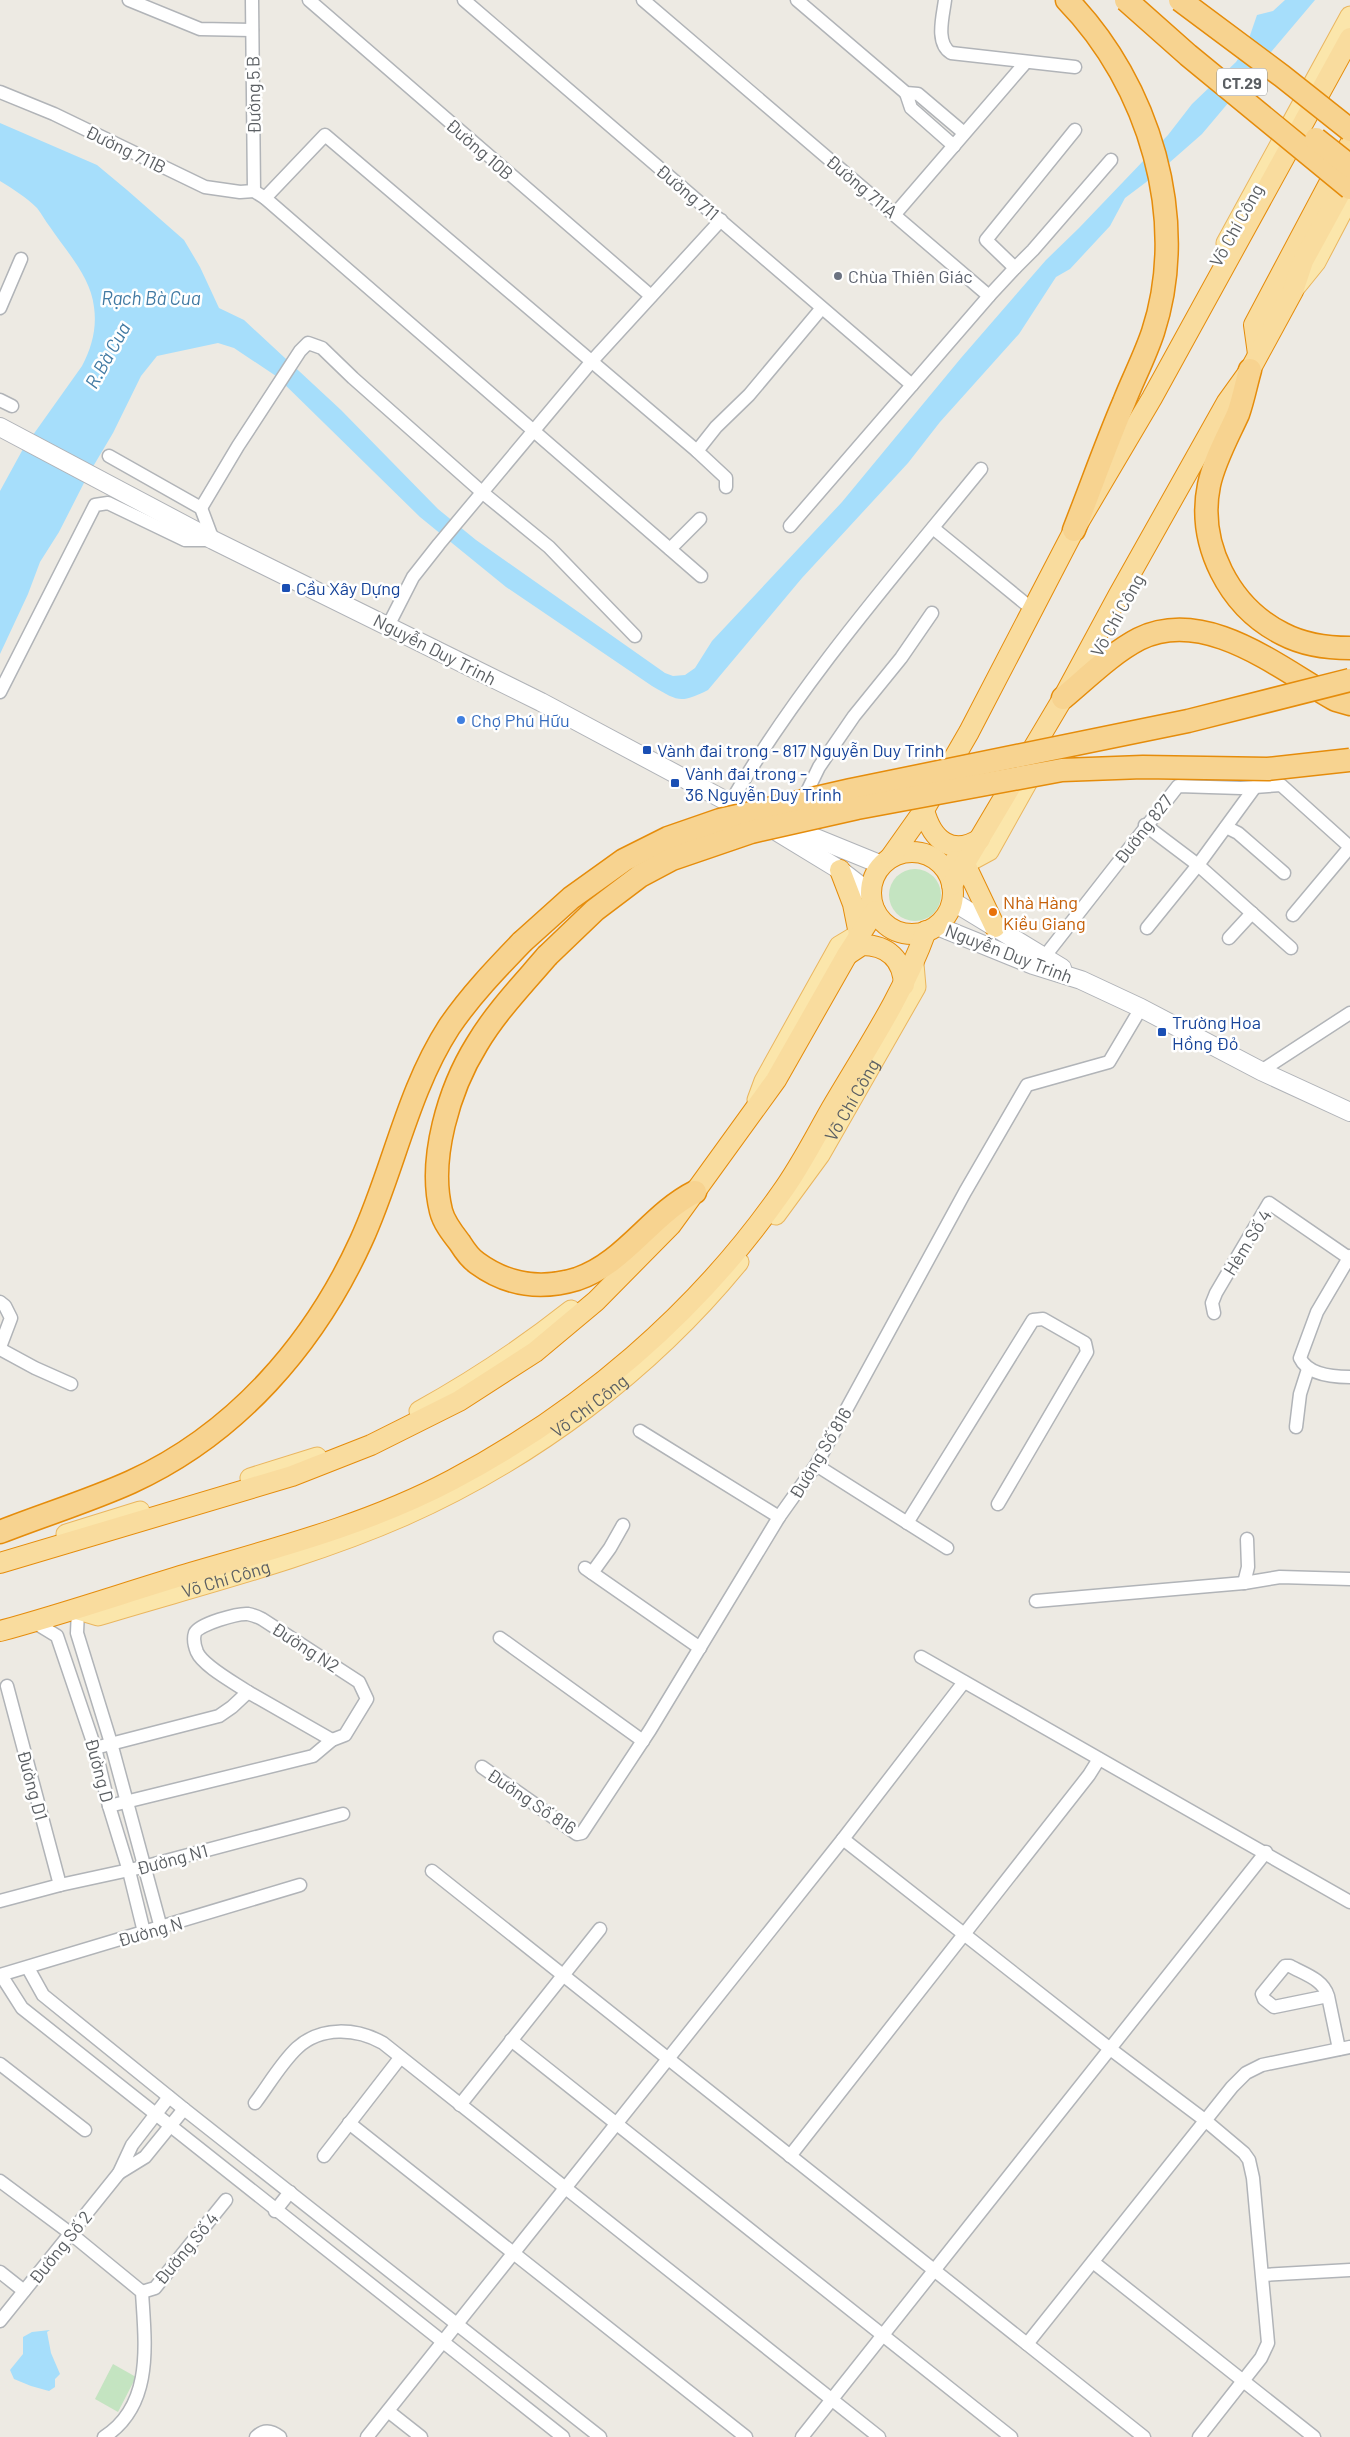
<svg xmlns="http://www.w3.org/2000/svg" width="1350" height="2437" font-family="Barlow,sans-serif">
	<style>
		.green { fill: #c4e4c1 }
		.water { fill: #a6defb }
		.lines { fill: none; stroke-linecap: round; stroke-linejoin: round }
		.minor-casing { stroke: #b1b4b8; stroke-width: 15 }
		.secondary-casing { stroke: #b0b3b8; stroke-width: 20 }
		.primary-casing { stroke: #eab65f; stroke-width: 21 }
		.trunk-casing { stroke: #e58c0b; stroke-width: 22 }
		.motorway-casing { stroke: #e58c0b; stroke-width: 25 }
		.minor { stroke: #fff; stroke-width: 12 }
		.secondary { stroke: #fff; stroke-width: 18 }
		.primary { stroke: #fbe6ab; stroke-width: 19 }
		.trunk { stroke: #f9dc9e; stroke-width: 20 }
		.motorway { stroke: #f7d390; stroke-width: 22 }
		.motorway-bridge-casing { stroke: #e58c0b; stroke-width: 25; stroke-linecap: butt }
		.motorway-bridge { stroke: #f7d390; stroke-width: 22 }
		.worship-dot { fill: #6b7280; stroke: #fff; stroke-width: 2 }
		.transit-dot { fill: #1a4fb4; stroke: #fff; stroke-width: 2 }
		.shop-dot { fill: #3f7fe0; stroke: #fff; stroke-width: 2 }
		.food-dot { fill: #e8710a; stroke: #fff; stroke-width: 2 }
		.labels { text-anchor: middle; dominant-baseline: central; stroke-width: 5; stroke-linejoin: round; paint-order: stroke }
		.shield { fill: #fff; stroke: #8c8f92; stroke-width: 1 }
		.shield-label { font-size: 16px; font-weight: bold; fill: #5b5f63 }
		.street-label { font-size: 18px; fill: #5b5f63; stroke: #fff }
		.worship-label { font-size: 18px; fill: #5b616d; stroke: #fff; text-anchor: start }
		.transit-label { font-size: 18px; fill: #164399; stroke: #fff; text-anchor: start }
		.shop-label { font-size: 18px; fill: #366cbe; stroke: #fff; text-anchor: start }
		.food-label { font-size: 18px; fill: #c56008; stroke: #fff; text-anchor: start }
		.water-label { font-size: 19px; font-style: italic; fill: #417aa3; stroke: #fff }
	</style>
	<rect width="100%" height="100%" fill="#edeae3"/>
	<!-- green -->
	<g class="green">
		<circle cx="915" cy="895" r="26"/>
		<path d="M113 2364 136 2377 118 2412 95 2399Z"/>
	</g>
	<!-- water -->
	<g class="water">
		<path d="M1285 0H1315L1202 134 1153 177 1125 198 1110 226 1070 269 1056 277 1019 334 940 422 908 463 802 578 708 690C680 704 678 701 652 686L506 587 420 517 276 376 234 348 218 343 157 356 141 376 113 433 88 475 59 532 40 562 28 594 0 654V491L23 449 82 366C92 347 97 328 94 307 91 277 66 251 50 227 45 221 42 214 37 208 26 197 13 189 0 181V123L97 165 127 190 184 240 200 267 219 308 244 320 341 410 438 509 476 540 665 673 673 676 685 675 695 668 712 641 842 502 961 358 1046 260 1079 228 1168 135 1192 104 1236 62 1246 47 1257 15 1273 11Z"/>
		<path d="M50 2330 47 2332 51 2353 60 2374 55 2379V2387L49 2391 31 2386 14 2379 10 2370 23 2354V2337L32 2332Z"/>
	</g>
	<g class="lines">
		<defs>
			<g id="minor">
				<path d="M129 0 200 29 252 30"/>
				<path d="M252 0 254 191"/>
				<path d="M309 0 651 296"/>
				<path d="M464 0 912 385"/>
				<path d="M643 0 989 296 790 526"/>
				<path d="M797 0 906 93 918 94 964 133"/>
				<path d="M945 0C943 16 935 43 951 53L1075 67"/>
				<path d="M0 92 54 114 205 187 240 192 254 191"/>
				<path d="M906 93 911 108 954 146"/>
				<path d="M254 191 265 198 325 135 697 451 726 478V487"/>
				<path d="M265 198 701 576"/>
				<path d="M895 214 1026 62"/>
				<path d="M1015 268 1033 250 1111 160"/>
				<path d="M989 296 1015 268 986 240 1075 130"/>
				<path d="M0 308 21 259"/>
				<path d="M0 400 12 406"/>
				<path d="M697 451 716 427 749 395 821 309"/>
				<path d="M201 508 238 446 300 351 308 343 322 348 353 378 483 493 549 547 635 636"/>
				<path d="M933 528 1032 609"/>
				<path d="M670 549 700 519"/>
				<path d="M388 626 413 577 439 544 592 361 721 220"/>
				<path d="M0 692 95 505 108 503 185 540H213L201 508 109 456"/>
				<path d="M802 802 819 767 854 716 901 658 932 613"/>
				<path d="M730 803C801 682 893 577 981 469"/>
				<path d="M1145 825 1198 865 1291 948"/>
				<path d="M1226 827 1238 833 1284 873"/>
				<path d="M1293 915 1350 847"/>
				<path d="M1147 928 1198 865 1255 787"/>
				<path d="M1229 938 1252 913"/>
				<path d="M1045 956 1178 786 1241 788 1281 785 1350 847"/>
				<path d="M1261 1071 1350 1013"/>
				<path d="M1350 1256 1317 1312 1300 1358C1308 1375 1333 1377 1350 1377"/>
				<path d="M0 1302 5 1306 11 1318 0 1347"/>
				<path d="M1214 1313 1212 1303 1216 1293 1269 1203 1349 1258"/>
				<path d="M0 1349 35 1368 71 1384"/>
				<path d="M1296 1427 1300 1394 1308 1369"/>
				<path d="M640 1431 779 1517"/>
				<path d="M816 1465 947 1548"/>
				<path d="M907 1523 1033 1320 1043 1319 1085 1343 1087 1352 998 1504"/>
				<path d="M585 1568 700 1648"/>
				<path d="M592 1573 610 1548 623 1525"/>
				<path d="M1244 1583 1248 1567 1247 1539"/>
				<path d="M1036 1601 1244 1583 1280 1577 1350 1579"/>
				<path d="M78 1610 77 1633 111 1743 161 1928"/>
				<path d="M34 1622 57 1636 95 1748 109 1806 129 1871 144 1932"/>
				<path d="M500 1638 643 1741"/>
				<path d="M921 1657 1350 1902"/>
				<path d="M7 1686 60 1885"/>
				<path d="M248 1692 332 1740"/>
				<path d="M95 1748 219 1716 232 1707 248 1692C235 1683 203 1666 197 1652 195 1647 193 1639 195 1633 199 1624 238 1613 248 1614 253 1615 258 1617 262 1619L359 1682 367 1699 345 1735 332 1740 313 1756 109 1806"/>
				<path d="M482 1767 577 1834 582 1833 650 1730 779 1517 816 1465 965 1192 1027 1085 1109 1062 1141 1008"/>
				<path d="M843 1839 1109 2048 1206 2121 1244 2153 1249 2160 1253 2178 1268 2343 1261 2358 1199 2437"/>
				<path d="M432 1871 1144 2437"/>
				<path d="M0 1901 60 1885 143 1867 343 1814"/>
				<path d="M28 1968 43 1995 184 2109 600 2437"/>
				<path d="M0 1975 300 1885"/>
				<path d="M1 1975 22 2008 563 2437"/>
				<path d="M1328 1996 1274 2007 1264 1999 1262 1994 1285 1966H1290C1304 1974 1323 1979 1328 1996L1339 2049"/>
				<path d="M511 2040 1011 2437"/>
				<path d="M0 2064 85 2130"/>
				<path d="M169 2097 132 2145 119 2173 145 2157 184 2109"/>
				<path d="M255 2103C268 2086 281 2063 297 2048 321 2026 356 2028 383 2043L879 2437"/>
				<path d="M460 2105 600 1929"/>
				<path d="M349 2123 746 2437"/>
				<path d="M324 2156 400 2058"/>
				<path d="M790 2156 1089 1775 1099 1759"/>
				<path d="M0 2181 70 2233 142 2292C145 2343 154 2405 104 2437"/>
				<path d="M275 2211 290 2192"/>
				<path d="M1093 2262 1314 2437"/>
				<path d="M0 2272 24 2291"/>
				<path d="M1263 2275 1350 2270"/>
				<path d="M142 2292 155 2288 226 2200"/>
				<path d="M0 2321 119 2173"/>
				<path d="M1027 2344 1232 2087 1246 2073 1262 2065 1350 2047"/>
				<path d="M388 2411 421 2437"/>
				<path d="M256 2437C264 2429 271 2430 280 2437"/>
				<path d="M367 2437 843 1839 964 1682"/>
				<path d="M802 2437 1266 1852"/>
			</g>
			<g id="secondary">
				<path d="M0 427 213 540 541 702 730 803 840 870 871 894"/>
				<path d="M779 823 882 865"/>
				<path d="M952 901 1062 968"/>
				<path d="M937 926 1033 965 1081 980 1141 1008 1261 1071 1350 1112"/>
			</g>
			<g id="primary">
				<path d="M1226 243 1350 16"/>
				<path d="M1295 288 1316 262 1350 197"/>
				<path d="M965 864 989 851 1036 767"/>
				<path d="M757 1100 764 1081 839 946 859 934"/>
				<path id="s1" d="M776 1215 820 1155 916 987 914 964"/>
				<path d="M419 1411C473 1381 523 1348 571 1310"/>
				<path d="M250 1478 317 1457"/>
				<path d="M66 1534 140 1511"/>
				<path id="s2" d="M78 1610 98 1616C200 1585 306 1559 404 1516 532 1459 650 1371 739 1262"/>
			</g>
			<g id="trunk">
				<path d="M1258 354 1254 325 1350 144"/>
				<path d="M924 810C932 840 952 857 980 839"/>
				<circle cx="912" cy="893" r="41"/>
				<path d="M890 858 924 810 969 732 1074 530 1152 398 1350 38"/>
				<path d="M955 861 965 864 995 927"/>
				<path d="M840 870 853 904 859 934"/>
				<path d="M952 885 1063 698 1118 596 1227 402 1250 370 1293 291 1303 261 1350 175"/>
				<path d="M847 955 862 945C888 945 903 960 904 985"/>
				<path d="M0 1563 292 1476 371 1445 459 1401 535 1352 596 1301 671 1225 776 1080 847 955 875 911"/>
				<path d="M0 1631C63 1614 124 1593 187 1574 276 1548 369 1524 452 1480 581 1412 697 1313 781 1193 800 1167 815 1137 831 1109 865 1051 903 995 926 931"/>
			</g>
			<g id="motorway">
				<path d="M1067 0C1149 84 1190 219 1153 332 1145 356 1133 379 1124 402 1106 444 1091 487 1074 530"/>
				<path d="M1250 370C1246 384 1243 400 1238 414 1228 436 1214 461 1209 485 1197 544 1229 607 1283 634 1304 645 1327 648 1350 648"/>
				<path d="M1063 698C1087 678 1112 653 1139 639 1206 606 1280 669 1336 700L1350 704"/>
				<path d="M547 956C523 984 496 1012 477 1044 449 1089 428 1159 441 1211 444 1223 453 1234 460 1243 465 1251 470 1258 477 1263 507 1285 541 1290 577 1279 625 1263 651 1214 695 1192"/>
				<path d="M0 1532C43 1515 89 1501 131 1482 236 1434 314 1344 361 1241 393 1172 407 1092 449 1027 470 996 496 969 522 942"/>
			</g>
		</defs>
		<!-- minor casing -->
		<use href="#minor" class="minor-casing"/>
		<!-- secondary casing -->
		<use href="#secondary" class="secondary-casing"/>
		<!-- primary casing -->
		<use href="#primary" class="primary-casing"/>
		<!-- trunk casing -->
		<use href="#trunk" class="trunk-casing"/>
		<!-- motorway casing -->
		<use href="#motorway" class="motorway-casing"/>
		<!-- minor -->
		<use href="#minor" class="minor"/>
		<!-- secondary -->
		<use href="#secondary" class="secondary"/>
		<!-- primary -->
		<use href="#primary" class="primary"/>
		<!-- trunk -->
		<use href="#trunk" class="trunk"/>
		<!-- motorway -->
		<use href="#motorway" class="motorway"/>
		<defs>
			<g id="motorway-bridge">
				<path d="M1126 0 1188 55 1350 188"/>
				<path d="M1180 0 1282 76 1350 130"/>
				<path d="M1316 139 1350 166"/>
				<path d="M522 942 571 898 624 860 668 838 720 820 851 790 1188 721 1350 680"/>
				<path d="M547 956 595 910 640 876 672 859 751 832 857 808 1062 770 1143 767 1268 769 1350 760"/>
			</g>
		</defs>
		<!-- motorway-bridge casing -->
		<use href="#motorway-bridge" class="motorway-bridge-casing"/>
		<!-- motorway-bridge -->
		<use href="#motorway-bridge" class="motorway-bridge"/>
	</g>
	<!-- markers -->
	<circle class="worship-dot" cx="838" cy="276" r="5"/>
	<g class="transit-dot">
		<rect x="281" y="583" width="10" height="10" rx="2.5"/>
		<rect x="642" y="745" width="10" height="10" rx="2.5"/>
		<rect x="670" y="778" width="10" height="10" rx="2.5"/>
		<rect x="1157" y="1027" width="10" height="10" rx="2.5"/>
	</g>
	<circle class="shop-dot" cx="461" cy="720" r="5"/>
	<circle class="food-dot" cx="993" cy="912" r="5"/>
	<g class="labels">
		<!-- shield labels -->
		<rect class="shield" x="1217" y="68.5" width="50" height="27" rx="4"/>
		<g class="shield-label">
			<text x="1242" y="82">CT.29</text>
		</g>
		<!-- street labels -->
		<g class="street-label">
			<text transform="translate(253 95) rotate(-91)">Đường 5 B</text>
			<text transform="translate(126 149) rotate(26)">Đường 711B</text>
			<text transform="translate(480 149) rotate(41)">Đường 10B</text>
			<text transform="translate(862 186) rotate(40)">Đường 711A</text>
			<text transform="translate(688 192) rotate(40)">Đường 711</text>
			<text transform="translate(1236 225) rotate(-61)">Võ Chí Công</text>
			<text transform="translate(1117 615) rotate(-61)">Võ Chí Công</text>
			<text transform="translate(435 649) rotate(27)">Nguyễn Duy Trinh</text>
			<text transform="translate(1143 829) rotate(-52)">Đường 827</text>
			<text transform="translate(1009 953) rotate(21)">Nguyễn Duy Trinh</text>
			<text stroke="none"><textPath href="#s1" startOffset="138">Võ Chí Công</textPath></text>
			<text transform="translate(1247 1242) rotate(-58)">Hèm Số 4</text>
			<text stroke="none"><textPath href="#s2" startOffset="559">Võ Chí Công</textPath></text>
			<text transform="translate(820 1453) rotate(-59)">Đường Số 816</text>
			<text stroke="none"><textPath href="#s2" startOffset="154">Võ Chí Công</textPath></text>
			<text transform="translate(306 1647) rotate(33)">Đường N2</text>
			<text transform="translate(100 1770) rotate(75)">Đường D</text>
			<text transform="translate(33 1785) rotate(75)">Đường D1</text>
			<text transform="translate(532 1801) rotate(34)">Đường Số 816</text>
			<text transform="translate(172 1859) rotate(-15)">Đường N1</text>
			<text transform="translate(150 1931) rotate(-16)">Đường N</text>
			<text transform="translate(60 2247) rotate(-51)">Đường Số 2</text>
			<text transform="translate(186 2248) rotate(-50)">Đường Số 4</text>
		</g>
		<!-- worship labels -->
		<g class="worship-label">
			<text x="848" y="276">Chùa Thiên Giác</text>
		</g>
		<!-- transit labels -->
		<g class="transit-label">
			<text x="296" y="588">Cầu Xây Dựng</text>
			<text x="657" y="750">Vành đai trong - 817 Nguyễn Duy Trinh</text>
			<text x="685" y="773">Vành đai trong -<tspan x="685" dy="21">36 Nguyễn Duy Trinh</tspan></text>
			<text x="1172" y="1022">Trường Hoa<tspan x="1172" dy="21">Hồng Đỏ</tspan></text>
		</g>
		<!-- shop labels -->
		<g class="shop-label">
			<text x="471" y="720">Chợ Phú Hữu</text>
		</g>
		<!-- food labels -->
		<g class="food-label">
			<text x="1003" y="902">Nhà Hàng<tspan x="1003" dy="21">Kiều Giang</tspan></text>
		</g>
		<!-- water labels -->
		<g class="water-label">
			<text x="151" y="297">Rạch Bà Cua</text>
			<text transform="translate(107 355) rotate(-61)">R.Bà Cua</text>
		</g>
	</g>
</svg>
